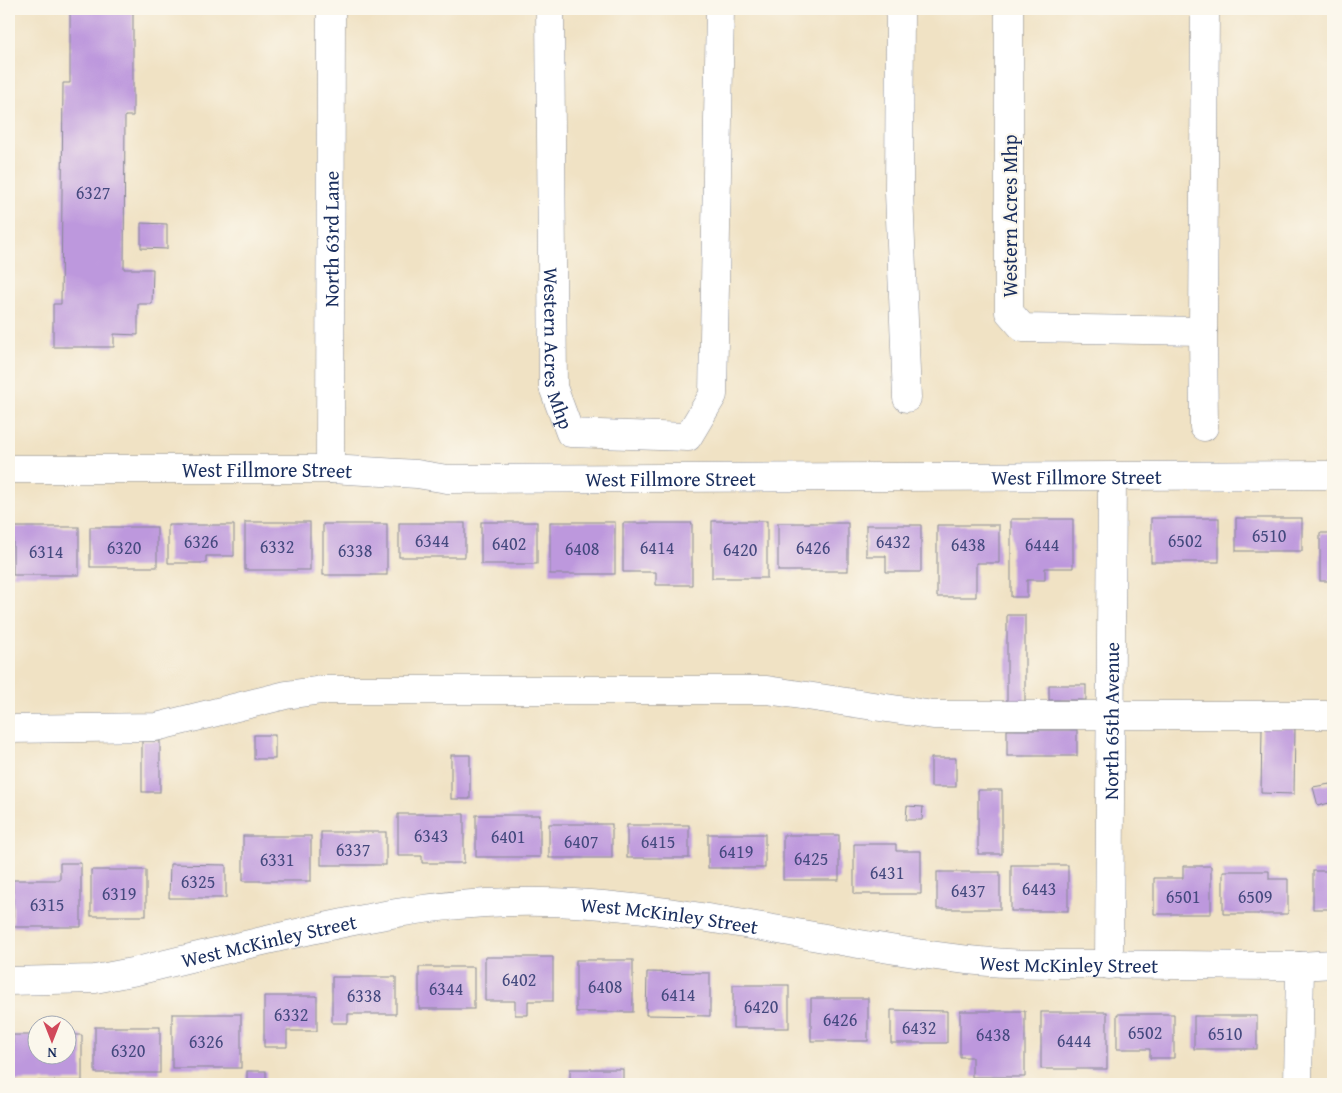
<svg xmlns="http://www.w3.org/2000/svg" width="1342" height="1093" font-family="'Gentium Book Plus',serif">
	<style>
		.building { fill: #bd98dd }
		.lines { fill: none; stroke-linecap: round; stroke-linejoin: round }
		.minor-casing { stroke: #868891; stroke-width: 29 }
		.minor { stroke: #fff; stroke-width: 28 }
		.labels { text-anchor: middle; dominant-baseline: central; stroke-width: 4.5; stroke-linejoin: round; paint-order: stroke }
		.number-label { font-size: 18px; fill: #44497e }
		.street-label { font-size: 20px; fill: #1b2f5e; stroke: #fbf7ec }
	</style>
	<rect width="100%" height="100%" fill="#fbf7ec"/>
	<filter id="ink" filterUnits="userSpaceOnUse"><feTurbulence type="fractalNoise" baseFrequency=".02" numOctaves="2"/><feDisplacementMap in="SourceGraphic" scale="10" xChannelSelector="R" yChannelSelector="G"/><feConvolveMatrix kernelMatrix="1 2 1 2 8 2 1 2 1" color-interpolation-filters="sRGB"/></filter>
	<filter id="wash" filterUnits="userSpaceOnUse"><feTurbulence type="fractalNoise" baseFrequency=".0096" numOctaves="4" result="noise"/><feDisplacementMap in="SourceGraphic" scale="20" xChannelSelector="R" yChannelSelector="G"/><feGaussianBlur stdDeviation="1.12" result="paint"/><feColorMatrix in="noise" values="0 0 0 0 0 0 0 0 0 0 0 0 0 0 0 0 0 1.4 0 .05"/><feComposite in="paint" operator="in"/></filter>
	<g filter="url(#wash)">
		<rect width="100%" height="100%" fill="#f0e2c4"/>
		<g id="blocks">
			<!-- building -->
			<g class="building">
				<path d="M70 9H133V116H125L124 269H153L152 304H138V335L114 334V347H53V304H61L63 83H70Z"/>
				<path d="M141 223 167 224V249L141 248Z"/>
				<rect x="1151" y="518" width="68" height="44"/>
				<rect x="1236" y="518" width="66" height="33"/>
				<path d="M1011 519H1073V568H1045V580H1027V597H1011Z"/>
				<rect x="712" y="521" width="55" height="57"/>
				<rect x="245" y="522" width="65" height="48"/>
				<rect x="481" y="522" width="56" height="42"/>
				<rect x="550" y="522" width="65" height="52"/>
				<rect x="399" y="523" width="66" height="34"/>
				<path d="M623 523H692V585H656V572H623Z"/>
				<rect x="778" y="523" width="70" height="48"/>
				<rect x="323" y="524" width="64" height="51"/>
				<path d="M168 525H234V556H206V563H168Z"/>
				<path d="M866 525H921V572H886V556H866Z"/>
				<path d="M937 525H999V563H976V597H937Z"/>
				<rect x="13" y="527" width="66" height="48"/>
				<rect x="90" y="527" width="67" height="40"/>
				<rect x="1320" y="533" width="13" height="48"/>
				<rect x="1007" y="615" width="18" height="89"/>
				<rect x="1049" y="685" width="37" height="15"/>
				<path d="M1262 728H1295L1294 794 1261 793Z"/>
				<rect x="1007" y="730" width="70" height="26"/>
				<rect x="254" y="735" width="21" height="24"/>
				<rect x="142" y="741" width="18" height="51"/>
				<rect x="451" y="755" width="19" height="44"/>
				<rect x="931" y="758" width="25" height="29"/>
				<path d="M1330 784 1333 802 1318 806 1313 787Z"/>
				<rect x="978" y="790" width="24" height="64"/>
				<path d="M907 806 923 807 922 820H906Z"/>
				<path d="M398 814H464V863H422V856H398Z"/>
				<rect x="476" y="815" width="64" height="42"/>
				<rect x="549" y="824" width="63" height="34"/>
				<rect x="627" y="825" width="62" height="33"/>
				<rect x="321" y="832" width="65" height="33"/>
				<rect x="708" y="834" width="57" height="34"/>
				<rect x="783" y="835" width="56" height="45"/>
				<rect x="243" y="836" width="68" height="45"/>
				<path d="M854 844H896V851H921V894H854Z"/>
				<path d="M60 863H81V927H13V880H60Z"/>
				<path d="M170 864 226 865V898H169Z"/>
				<rect x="1011" y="865" width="57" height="46"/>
				<path d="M1183 866H1211V914H1154V878H1183Z"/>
				<rect x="91" y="870" width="55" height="46"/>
				<path d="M1223 871H1269V879H1288V914H1223Z"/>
				<rect x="1313" y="871" width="20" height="38"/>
				<rect x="937" y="872" width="63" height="37"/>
				<path d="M485 957H553V1001H528V1015H515V1001H485Z"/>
				<rect x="576" y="960" width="57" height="52"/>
				<rect x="419" y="967" width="55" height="42"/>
				<path d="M647 972 710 973V1016L646 1015Z"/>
				<path d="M332 977H396V1014H348V1023H332Z"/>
				<rect x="733" y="985" width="56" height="43"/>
				<path d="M264 996H317V1031H287V1047H264Z"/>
				<rect x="811" y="998" width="57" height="43"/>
				<path d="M891 1010 947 1011V1043H891Z"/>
				<path d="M960 1011H1025V1077H972V1057H960Z"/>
				<rect x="1041" y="1012" width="66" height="57"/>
				<rect x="172" y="1014" width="69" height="54"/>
				<path d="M1117 1014H1174V1058H1150V1049H1117Z"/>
				<rect x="1194" y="1016" width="63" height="33"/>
				<rect x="95" y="1027" width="65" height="46"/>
				<path d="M13 1035H38V1056H68V1035H82V1081H13Z"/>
				<rect x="570" y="1069" width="53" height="15"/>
				<rect x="247" y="1071" width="19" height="13"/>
			</g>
		</g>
	</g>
	<g filter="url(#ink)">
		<use href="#blocks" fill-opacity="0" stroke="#868891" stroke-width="1"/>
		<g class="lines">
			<defs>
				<g id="minor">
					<path id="s1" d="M550 9 553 387 570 433 688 437 713 395 720 9"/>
					<path d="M900 9 899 192 907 398"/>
					<path d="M1009 9V312L1023 328 1203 331"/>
					<path d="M1204 427 1203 331 1205 9"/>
					<path id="s2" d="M9 469H330L417 474 447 479 1333 475"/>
					<path id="s3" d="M330 469 331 9"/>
					<path d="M9 729 156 727 286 695 322 690H767L933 715H1333"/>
					<path id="s4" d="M1109 965 1112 477"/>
					<path id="s5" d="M9 981 95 979 137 971C185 959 232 948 280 937 358 919 434 903 513 902 661 899 806 940 952 958 1001 965 1050 964 1099 964 1166 965 1233 966 1300 966L1333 964"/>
					<path d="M1298 1084 1300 966"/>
				</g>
			</defs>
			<!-- minor casing -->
			<use href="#minor" class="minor-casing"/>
			<!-- minor -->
			<use href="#minor" class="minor"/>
		</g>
	</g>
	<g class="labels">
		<!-- number labels -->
		<g class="number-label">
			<text x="93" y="192">6327</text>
			<text x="1269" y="535">6510</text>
			<text x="432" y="540">6344</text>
			<text x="1185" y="540">6502</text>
			<text x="201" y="541">6326</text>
			<text x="893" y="541">6432</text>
			<text x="509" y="543">6402</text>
			<text x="968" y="544">6438</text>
			<text x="1042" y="544">6444</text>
			<text x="277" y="546">6332</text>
			<text x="124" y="547">6320</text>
			<text x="657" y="547">6414</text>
			<text x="813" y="547">6426</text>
			<text x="582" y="548">6408</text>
			<text x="740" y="549">6420</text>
			<text x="355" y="550">6338</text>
			<text x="46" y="551">6314</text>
			<text x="431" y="835">6343</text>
			<text x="508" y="836">6401</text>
			<text x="581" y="841">6407</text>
			<text x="658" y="841">6415</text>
			<text x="353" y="849">6337</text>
			<text x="736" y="851">6419</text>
			<text x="811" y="858">6425</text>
			<text x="277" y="859">6331</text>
			<text x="887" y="872">6431</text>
			<text x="198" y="881">6325</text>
			<text x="1039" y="888">6443</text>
			<text x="968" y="890">6437</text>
			<text x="119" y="893">6319</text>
			<text x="1183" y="896">6501</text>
			<text x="1255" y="896">6509</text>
			<text x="47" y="904">6315</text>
			<text x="519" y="979">6402</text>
			<text x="605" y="986">6408</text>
			<text x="446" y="988">6344</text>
			<text x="678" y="994">6414</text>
			<text x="364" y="995">6338</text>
			<text x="761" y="1006">6420</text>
			<text x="291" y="1014">6332</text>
			<text x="840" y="1019">6426</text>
			<text x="919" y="1027">6432</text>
			<text x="1145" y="1032">6502</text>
			<text x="1225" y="1033">6510</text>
			<text x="993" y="1034">6438</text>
			<text x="1074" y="1040">6444</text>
			<text x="206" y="1041">6326</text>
			<text x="128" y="1050">6320</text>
		</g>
		<!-- street labels -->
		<g class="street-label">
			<text transform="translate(1009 216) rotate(-90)">Western Acres Mhp</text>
			<text stroke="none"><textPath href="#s3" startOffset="230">North 63rd Lane</textPath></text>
			<text stroke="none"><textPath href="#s1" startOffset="340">Western Acres Mhp</textPath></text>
			<text stroke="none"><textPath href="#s2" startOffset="258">West Fillmore Street</textPath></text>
			<text stroke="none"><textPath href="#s2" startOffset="1068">West Fillmore Street</textPath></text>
			<text stroke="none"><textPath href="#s2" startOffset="662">West Fillmore Street</textPath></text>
			<text stroke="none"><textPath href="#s4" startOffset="244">North 65th Avenue</textPath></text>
			<text stroke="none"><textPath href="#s5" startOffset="669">West McKinley Street</textPath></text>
			<text stroke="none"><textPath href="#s5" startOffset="264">West McKinley Street</textPath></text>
			<text stroke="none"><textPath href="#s5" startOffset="1072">West McKinley Street</textPath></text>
		</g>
	</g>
	<!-- margin -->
	<rect width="1342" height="1093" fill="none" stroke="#fbf7ec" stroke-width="30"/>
	<!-- north arrow -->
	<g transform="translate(52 1040) rotate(180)"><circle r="24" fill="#fbf7ec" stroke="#a1a7b3"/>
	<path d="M0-4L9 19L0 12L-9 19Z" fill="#d1495b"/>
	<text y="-8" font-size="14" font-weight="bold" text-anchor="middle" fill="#1b2f5e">N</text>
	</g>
</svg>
